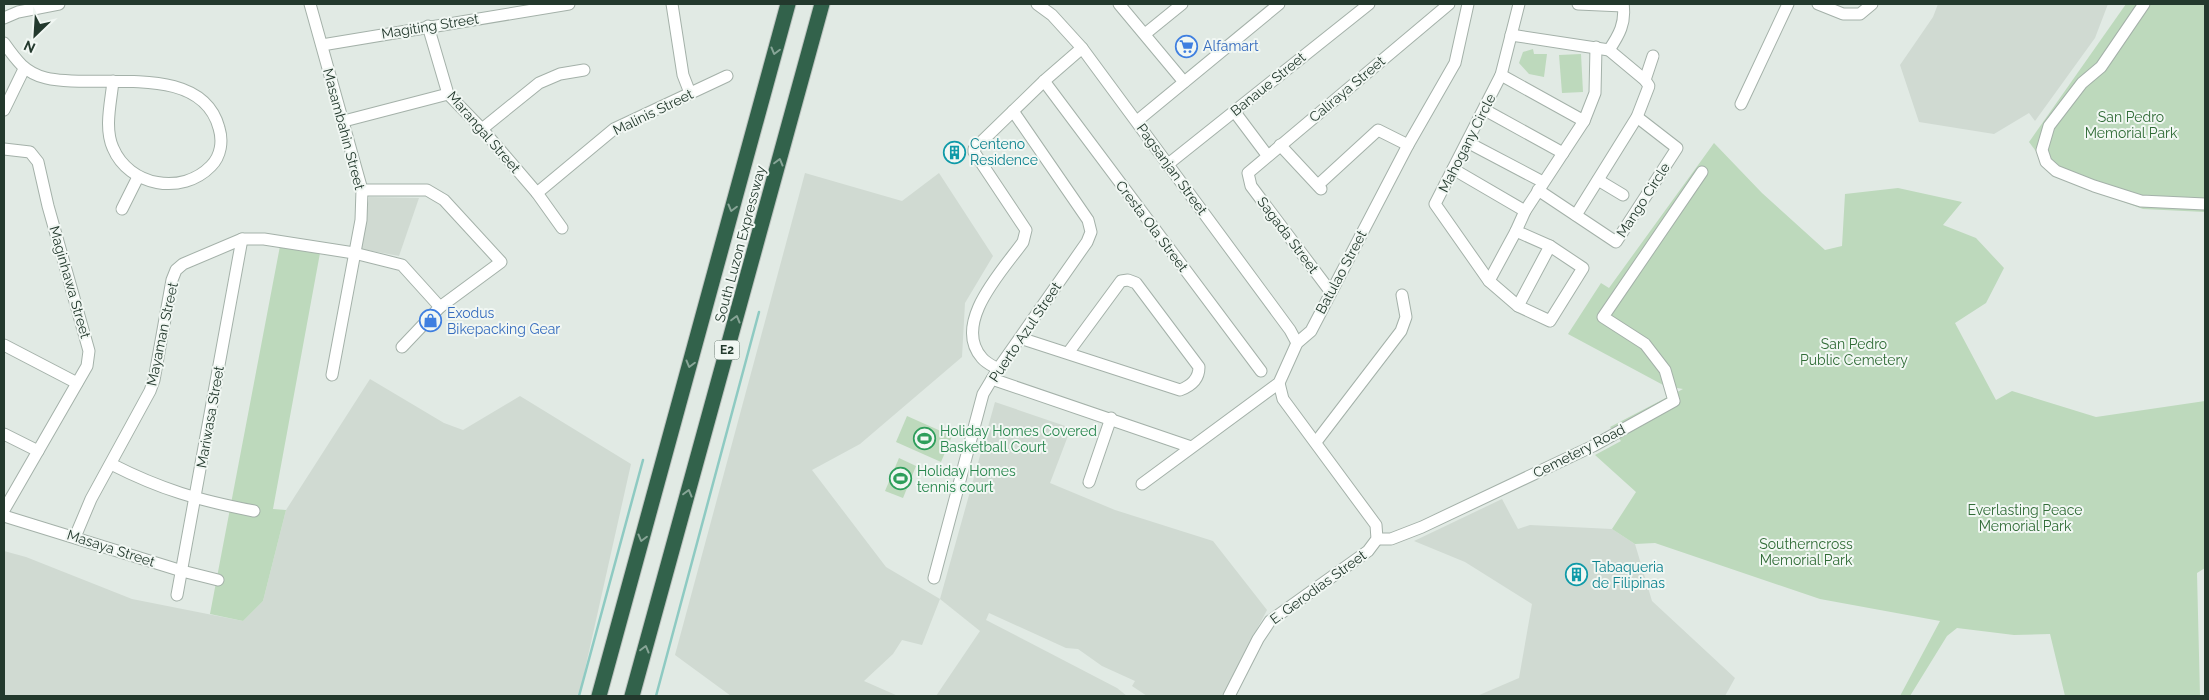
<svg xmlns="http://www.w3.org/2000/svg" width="2209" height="700" font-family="Raleway,sans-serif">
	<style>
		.built { fill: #d0dad2 }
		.green { fill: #bdd9bc }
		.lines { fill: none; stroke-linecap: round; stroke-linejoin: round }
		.stream { stroke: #8ecac2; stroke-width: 2.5 }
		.minor-casing { stroke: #a4b1a9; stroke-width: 13 }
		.highway-casing { stroke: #bdc4c0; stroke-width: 17 }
		.minor { stroke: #fff; stroke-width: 11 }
		.highway { stroke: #32624b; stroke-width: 15 }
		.oneway { stroke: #88a597 }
		.labels { text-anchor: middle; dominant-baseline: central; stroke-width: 4; stroke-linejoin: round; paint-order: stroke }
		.shield { fill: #f1f7f3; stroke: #617268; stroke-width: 1 }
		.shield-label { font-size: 12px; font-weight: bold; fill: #23392d }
		.street-label { font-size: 14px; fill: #23392d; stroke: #f1f7f3 }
		.shop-label { font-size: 14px; fill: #366cbe; stroke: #f1f7f3; text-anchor: start }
		.park-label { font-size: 14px; fill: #316c37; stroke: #f1f7f3 }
		.culture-label { font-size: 14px; fill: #0d838f; stroke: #f1f7f3; text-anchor: start }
		.leisure-label { font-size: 14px; fill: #27864d; stroke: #f1f7f3; text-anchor: start }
	</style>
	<rect width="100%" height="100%" fill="#e1eae4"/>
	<!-- built -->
	<g class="built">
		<path d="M1938 4H2108L2095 38 2035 121 2029 113 1994 134 1919 122 1900 65 1933 17Z"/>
		<path d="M805 173 902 201 939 173 993 256 965 303 962 357 860 444 812 470 886 567 940 599 995 402 1071 428 1050 483 1115 510 1213 541 1267 610 1222 696H1147L1132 686 1135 681 1102 666 1078 649 1066 648 989 613 986 620 1117 688 1127 696H936L980 631 940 599 922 645 902 640 893 654 864 681 898 696H731L675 655Z"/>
		<path d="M369 197 419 198 399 256 361 249Z"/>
		<path d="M370 379 444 423 463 430 520 396 631 464 579 696H4V551L26 557 132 599 243 621 263 601 286 510Z"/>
		<path d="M1502 499 1518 529 1530 525 1612 529 1635 544 1652 601 1735 678 1725 696H1477L1519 678 1532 604 1465 562 1414 541Z"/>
	</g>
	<!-- green -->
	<g class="green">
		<path d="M2126 4H2205V212L2143 209 2055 177 2029 142Z"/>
		<path d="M1533 49 1534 54H1547L1544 77 1529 74 1519 63 1523 52Z"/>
		<path d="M1581 54 1583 92 1562 93 1559 55Z"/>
		<path d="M1714 143 1762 193 1825 250 1842 246 1845 194 1898 188 1962 202 1943 225 1976 238 2004 268 1986 303 1955 323 1996 400 2012 391 2096 417 2205 401V568L2197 573 2200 696H2065L2050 634 2014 635 1957 628 1947 636 1910 696H1900L1940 621 1820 599 1655 543 1635 544 1612 529 1636 492 1595 455 1621 441 1610 427 1683 389 1665 386 1568 334 1601 283 1609 288Z"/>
		<path d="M280 246 320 253 273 509 286 510 263 601 243 621 210 614Z"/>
		<path d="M907 416 952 436 941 462 896 442Z"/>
		<path d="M899 458 916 466 903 498 885 491Z"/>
	</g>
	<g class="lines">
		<!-- stream -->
		<g class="stream">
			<path d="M579 696 643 460"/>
			<path d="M656 696 759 312"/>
		</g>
		<defs>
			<g id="minor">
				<path d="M310 4 362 190 361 220 332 375"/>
				<path d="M672 4 683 75 690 93"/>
				<path d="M1037 4 1052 15 1082 48 1290 330 1297 343"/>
				<path d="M1119 4 1184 82"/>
				<path d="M1519 4 1501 75 1435 204 1489 281 1518 306 1550 321 1583 268 1550 246 1516 231 1525 211 1584 121 1595 93 1596 47"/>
				<path d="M1578 4 1623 6"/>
				<path d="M1818 4 1843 14H1860L1872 4"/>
				<path d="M2144 4 2101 67 2082 83 2049 126 2042 150 2046 162 2056 171 2094 186 2141 201 2205 204"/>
				<path d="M4 18 18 12 59 4"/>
				<path d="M428 26 448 94 482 129 537 193 562 228"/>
				<path d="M1145 34 1182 4"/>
				<path d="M1511 35 1609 50C1619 35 1626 23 1623 4"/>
				<path d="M4 43C16 60 25 73 46 78 95 90 201 60 219 128 223 141 221 156 211 166 182 196 129 186 113 148 104 128 111 102 113 81"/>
				<path d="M322 45 569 4"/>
				<path d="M1501 75 1584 121"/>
				<path d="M1645 80 1653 56"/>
				<path d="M1044 81 1261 371"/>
				<path d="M1741 104 1788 4"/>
				<path d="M4 110 24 69"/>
				<path d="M1485 110 1563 153"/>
				<path d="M1234 111 1267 155"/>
				<path d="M344 121 448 94"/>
				<path d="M1137 121 1279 4"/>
				<path d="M482 129 539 83 560 74 584 70"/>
				<path d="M1467 142 1543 182"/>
				<path d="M1280 145 1321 189"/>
				<path d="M4 149 30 152 38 162 48 206 89 351 87 366 4 510"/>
				<path d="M1167 165 1369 4"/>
				<path d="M1453 169 1525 211"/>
				<path d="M1598 180 1623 195"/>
				<path d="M1318 185 1378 130 1408 145"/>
				<path d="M1538 190 1616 242 1677 148 1637 117"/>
				<path d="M537 193 614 129 727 76"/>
				<path d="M122 209 138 177"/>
				<path d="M1576 215 1637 117 1649 86 1645 80 1609 50"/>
				<path d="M1489 281 1516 231"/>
				<path d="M1330 291 1251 186 1248 173 1449 4"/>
				<path d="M1518 306 1550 246"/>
				<path d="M1020 338 1180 390C1191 386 1199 379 1199 367L1136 283 1128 280 1121 281 1068 353"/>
				<path d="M4 345 77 383"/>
				<path d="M402 347 440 307"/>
				<path d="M998 369C993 366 986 363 982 358 951 323 1004 269 1023 242L1026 230 974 152V149L1044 81 1082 48"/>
				<path d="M992 379 1191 447"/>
				<path d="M4 434 38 451"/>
				<path d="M1316 442 1401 331 1406 317 1402 295"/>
				<path d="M111 464C162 490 198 500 254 511"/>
				<path d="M1089 482 1111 418"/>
				<path d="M1142 484 1279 383 1297 343 1311 331 1408 145 1455 63 1468 4"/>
				<path d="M4 516 182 571 218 580"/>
				<path d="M75 537 91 499 150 391 154 380 172 280 176 270 183 264 242 239H264L354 253 402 265 440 307 501 262 444 200 427 190H362"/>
				<path d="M1377 539H1391L1422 527 1593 446 1674 401 1665 370 1645 344 1603 317 1702 172"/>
				<path d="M934 578 983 394 998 369 1087 242 1091 232 1088 220 1013 111"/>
				<path d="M177 595 242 239"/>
				<path d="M1229 696 1258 639 1270 621 1368 551 1377 539 1376 525 1283 399 1279 383"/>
			</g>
			<g id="highway">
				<path d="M599 696 788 4"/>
				<path d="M632 696 822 4"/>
			</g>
		</defs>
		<!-- minor casing -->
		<use href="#minor" class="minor-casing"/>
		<!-- highway casing -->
		<use href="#highway" class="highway-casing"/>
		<!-- minor -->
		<use href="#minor" class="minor"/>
		<!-- highway -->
		<use href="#highway" class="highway"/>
	</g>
	<!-- one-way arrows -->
	<defs><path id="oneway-chevron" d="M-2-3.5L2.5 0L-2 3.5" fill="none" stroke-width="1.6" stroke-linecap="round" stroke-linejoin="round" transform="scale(1.25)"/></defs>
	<g class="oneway">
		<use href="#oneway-chevron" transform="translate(775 51) rotate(105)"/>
		<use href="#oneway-chevron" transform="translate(779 162) rotate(-75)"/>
		<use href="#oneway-chevron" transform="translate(732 208) rotate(105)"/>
		<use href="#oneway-chevron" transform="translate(736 319) rotate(-75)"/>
		<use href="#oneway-chevron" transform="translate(690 364) rotate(105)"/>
		<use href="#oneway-chevron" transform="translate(688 493) rotate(-75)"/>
		<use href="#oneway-chevron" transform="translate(642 538) rotate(105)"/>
		<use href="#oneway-chevron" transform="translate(645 649) rotate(-75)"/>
	</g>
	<!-- icons -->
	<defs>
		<symbol id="supermarket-ring" viewBox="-11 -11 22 22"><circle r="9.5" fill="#f1f7f3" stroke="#3f7fe0" stroke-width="1.5"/><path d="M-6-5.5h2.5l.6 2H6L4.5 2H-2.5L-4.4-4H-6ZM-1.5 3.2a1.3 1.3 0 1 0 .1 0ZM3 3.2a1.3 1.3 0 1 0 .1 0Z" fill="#3f7fe0"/></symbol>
		<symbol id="building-ring" viewBox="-11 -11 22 22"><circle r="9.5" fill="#f1f7f3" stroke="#0f9aa8" stroke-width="1.5"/><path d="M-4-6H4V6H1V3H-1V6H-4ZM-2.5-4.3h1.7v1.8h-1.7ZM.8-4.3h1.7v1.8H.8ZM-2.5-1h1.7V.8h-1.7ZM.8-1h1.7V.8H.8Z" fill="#0f9aa8"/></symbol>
		<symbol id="shop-ring" viewBox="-11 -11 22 22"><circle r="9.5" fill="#f1f7f3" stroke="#3f7fe0" stroke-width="1.5"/><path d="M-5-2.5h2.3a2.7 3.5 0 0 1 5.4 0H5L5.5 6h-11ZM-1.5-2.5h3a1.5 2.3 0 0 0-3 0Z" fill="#3f7fe0"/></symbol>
		<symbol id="stadium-ring" viewBox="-11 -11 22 22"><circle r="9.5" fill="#f1f7f3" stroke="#2e9e5b" stroke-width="1.5"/><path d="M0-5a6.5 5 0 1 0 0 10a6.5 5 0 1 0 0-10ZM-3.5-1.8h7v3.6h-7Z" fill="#2e9e5b"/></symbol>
	</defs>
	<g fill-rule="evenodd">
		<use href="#supermarket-ring" x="1174" y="34" width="25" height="25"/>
		<use href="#building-ring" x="942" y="140" width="25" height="25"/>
		<use href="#shop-ring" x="418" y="308" width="25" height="25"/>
		<use href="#stadium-ring" x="912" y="426" width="25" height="25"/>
		<use href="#stadium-ring" x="888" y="466" width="25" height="25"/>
		<use href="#building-ring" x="1564" y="562" width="25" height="25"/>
	</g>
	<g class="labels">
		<!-- shield labels -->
		<rect class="shield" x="714.5" y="340.5" width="25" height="19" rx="4"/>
		<g class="shield-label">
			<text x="727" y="350">E2</text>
		</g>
		<!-- street labels -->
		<g class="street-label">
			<text transform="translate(430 26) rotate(-9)">Magiting Street</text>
			<text transform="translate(1268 84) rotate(-39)">Banaue Street</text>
			<text transform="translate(1347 89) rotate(-40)">Caliraya Street</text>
			<text transform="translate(653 112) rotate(-26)">Malinis Street</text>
			<text transform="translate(344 129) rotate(75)">Masambahin Street</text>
			<text transform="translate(484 132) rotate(49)">Marangal Street</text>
			<text transform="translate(1467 143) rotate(-63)">Mahogany Circle</text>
			<text transform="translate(1172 169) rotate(54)">Pagsanjan Street</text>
			<text transform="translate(1643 200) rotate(-57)">Mango Circle</text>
			<text transform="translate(1152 226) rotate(53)">Cresta Ola Street</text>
			<text transform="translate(1288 235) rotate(53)">Sagada Street</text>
			<text transform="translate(740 244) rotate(-75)">South Luzon Expressway</text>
			<text transform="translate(1341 272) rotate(-62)">Batulao Street</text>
			<text transform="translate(70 282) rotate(74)">Maginhawa Street</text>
			<text transform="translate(1025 332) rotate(-56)">Puerto Azul Street</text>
			<text transform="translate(162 334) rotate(-78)">Mayaman Street</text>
			<text transform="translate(210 417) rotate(-80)">Mariwasa Street</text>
			<text transform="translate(1579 451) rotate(-27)">Cemetery Road</text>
			<text transform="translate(111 548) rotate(18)">Masaya Street</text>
			<text transform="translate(1318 587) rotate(-36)">E. Gerodias Street</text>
		</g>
		<!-- shop labels -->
		<g class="shop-label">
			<text x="1203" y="46">Alfamart</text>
			<text x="447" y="313">Exodus<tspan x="447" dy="16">Bikepacking Gear</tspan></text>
		</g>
		<!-- park labels -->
		<g class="park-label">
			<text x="2131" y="117">San Pedro<tspan x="2131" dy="16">Memorial Park</tspan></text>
			<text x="1854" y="344">San Pedro<tspan x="1854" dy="16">Public Cemetery</tspan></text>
			<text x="2025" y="510">Everlasting Peace<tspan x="2025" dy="16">Memorial Park</tspan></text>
			<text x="1806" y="544">Southerncross<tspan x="1806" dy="16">Memorial Park</tspan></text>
		</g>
		<!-- culture labels -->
		<g class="culture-label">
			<text x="970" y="144">Centeno<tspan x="970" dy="16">Residence</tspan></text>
			<text x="1592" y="567">Tabaqueria<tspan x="1592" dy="16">de Filipinas</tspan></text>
		</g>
		<!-- leisure labels -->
		<g class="leisure-label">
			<text x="940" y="431">Holiday Homes Covered<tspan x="940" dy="16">Basketball Court</tspan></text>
			<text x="917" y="471">Holiday Homes<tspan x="917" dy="16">tennis court</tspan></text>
		</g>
	</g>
	<!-- border -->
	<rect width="2209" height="700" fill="none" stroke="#23392d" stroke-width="10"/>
	<!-- north arrow -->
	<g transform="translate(35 35) rotate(205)" stroke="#f1f7f3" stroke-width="4" paint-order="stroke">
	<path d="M0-4L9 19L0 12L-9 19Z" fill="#23392d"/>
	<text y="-8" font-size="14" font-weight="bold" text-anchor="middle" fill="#23392d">N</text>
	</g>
</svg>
